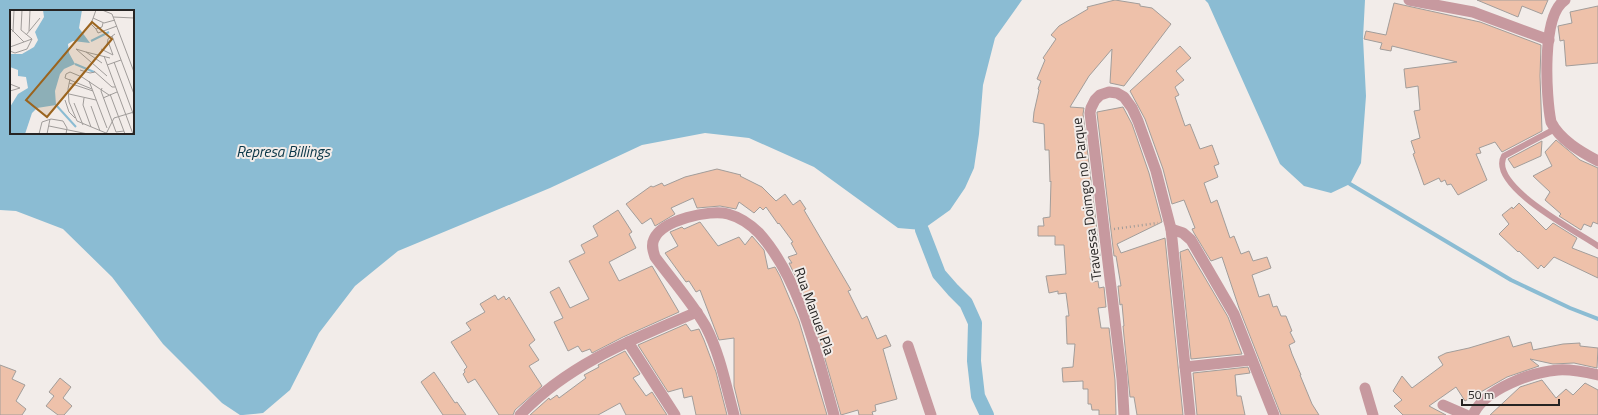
<svg xmlns="http://www.w3.org/2000/svg" width="1598" height="415" font-family="'Titillium Web',sans-serif">
	<style>
		.water { fill: #8bbcd3; fill-rule: evenodd }
		.lines { fill: none; stroke-linecap: round; stroke-linejoin: round }
		.stream { stroke: #8bbcd3; stroke-width: 4 }
		.canal { stroke: #8bbcd3; stroke-width: 14 }
		.building { fill: #eec1aa; stroke: #a29d9a }
		.path { stroke: #9f9b98; stroke-width: 2.5; stroke-dasharray: 1 3; stroke-linecap: butt }
		.service { stroke: #c7999f; stroke-width: 6 }
		.minor { stroke: #c7999f; stroke-width: 11 }
		.labels { text-anchor: middle; dominant-baseline: central; stroke-width: 4; stroke-linejoin: round; paint-order: stroke }
		.street-label { font-size: 14px; fill: #262423; stroke: #f2ece9 }
		.water-label { font-size: 15px; font-style: italic; fill: #093546; stroke: #f2ece9 }
		.inset-river { fill: none; stroke: #8bbcd3; stroke-width: 2 }
		.inset-road { fill: none; stroke: #a09c9a; stroke-width: 1 }
		.view { fill: #9b641e; fill-opacity: 0.15; stroke: #9b641e; stroke-width: 2 }
		.inset-edge { fill: none; stroke: #262423; stroke-width: 2 }
	</style>
	<rect width="100%" height="100%" fill="#f2ece9"/>
	<!-- water -->
	<g class="water">
		<path d="M0 0H1022L995 38 983 85 979 134 974 168 965 188 950 210 922 230 898 228 814 167 749 138 705 133 642 145 550 188 398 251 355 286 319 333 290 390 263 413 243 415H240L222 403 163 344 112 277 63 229 16 211 0 210ZM11 11H133V133H11Z"/>
		<path d="M1205 0H1365L1363 38 1366 96 1361 163 1350 184 1331 193 1304 186 1280 164 1208 3Z"/>
	</g>
	<g class="lines">
		<!-- stream -->
		<path class="stream" d="M1350 184 1511 280 1570 308 1598 319"/>
		<!-- canal -->
		<path class="canal" d="M922 230 939 274 953 290 966 303 975 323 974 361 978 396 987 415"/>
	</g>
	<!-- building -->
	<g class="building">
		<path d="M1115 0 1140 4V6L1152 8 1171 24 1124 86 1110 83 1112 49 1089 76 1070 107 1084 108 1083 114 1100 256H1090L1093 282 1098 281 1099 288 1104 287 1106 307 1098 308 1101 328H1109L1115 380 1116 415H1099V410H1092L1091 404H1088V389H1083V381L1063 382 1062 368 1073 367 1075 344H1067L1066 316H1069L1066 293 1058 294V291L1049 293 1046 276 1066 274 1064 245H1055V236H1038V226H1044L1043 218 1050 217 1051 181 1050 182 1049 150H1045L1044 124 1033 122 1034 112 1039 90 1038 89 1041 81 1037 79 1045 60 1043 58 1056 39 1051 35 1059 26 1088 9 1087 7Z"/>
		<path d="M1477 0H1548L1542 14 1522 6 1518 17Z"/>
		<path d="M1394 3 1480 22 1541 45 1540 76 1542 131 1502 152 1495 142 1479 148 1481 153 1476 154 1487 180 1458 195 1451 184 1447 185 1445 180 1441 182 1439 178 1424 185 1413 154 1415 153 1411 141 1420 138 1414 111 1420 110 1418 86 1406 88 1404 69 1457 62 1392 46 1391 51 1380 49 1382 43 1364 39 1366 31 1386 35Z"/>
		<path d="M1598 6V63L1566 66 1564 40 1560 41 1558 26 1572 23 1570 12Z"/>
		<path d="M1180 46 1191 58 1176 71 1184 80 1175 87 1179 95 1175 97 1185 126 1190 124 1200 149 1212 145 1219 164 1214 166 1218 177 1204 183 1211 203 1217 200 1230 238 1234 236 1241 254 1249 251 1253 261 1267 257 1271 268 1252 275 1259 297 1269 294 1273 307 1277 306 1281 316H1286L1292 331 1290 332 1295 342 1289 345 1292 354 1301 375H1300L1312 404 1319 415H1281L1239 308 1222 257 1211 261 1194 233 1192 229 1195 228 1184 200 1172 204 1163 169 1145 119 1130 91Z"/>
		<path d="M1123 107 1132 124 1149 173 1162 222 1117 244 1121 253 1165 238 1183 415H1137L1134 397H1130L1123 326H1124L1122 304 1120 305 1118 286H1121L1116 256H1114L1097 113V112Z"/>
		<path d="M1556 140 1580 160 1598 168V224L1593 222 1591 227 1584 224 1581 230 1559 216 1561 214 1545 200 1550 192 1533 176 1552 166 1545 152Z"/>
		<path d="M1542 141 1541 156 1514 168 1508 159Z"/>
		<path d="M717 169 741 175 740 176 762 187 776 201 785 194 793 205 800 200 806 209 804 210 851 290 848 291 862 319 867 316 877 339 886 335 891 346 883 349 897 399 875 405 876 411 872 412 873 415H859L858 410 841 415 813 317 803 292 789 263H792L788 257 797 254 791 243 793 242 779 223 778 224 766 207 763 210 760 207 754 213 739 202 736 209 720 206 697 208 693 198 671 208 675 214 655 226 651 218 642 224 626 204 651 186 653 187 662 183 664 186 685 177Z"/>
		<path d="M1519 203 1546 230 1553 223 1577 238 1572 248 1598 258V278L1554 257 1544 268 1541 265 1538 269 1519 251 1518 252 1499 234 1509 224 1502 215 1512 207 1513 209Z"/>
		<path d="M618 210 632 232 629 234 636 248 609 262 619 281 652 266 679 312 623 337 592 353 590 349 582 352 578 346 568 351 554 322 563 318 550 292 559 287 570 308 589 299 569 261 585 253 581 245 598 236 593 226Z"/>
		<path d="M700 222 718 246 739 237 745 245 752 236 764 250 768 269 775 267 780 276 799 321 827 415H741L734 386V338L719 340 700 290 696 292 689 281 686 282 665 253 678 246 670 232 682 227 684 229Z"/>
		<path d="M1188 249 1228 317 1242 354 1191 359 1180 252Z"/>
		<path d="M495 295 498 300 504 296 506 300 509 297 535 340 529 345 539 360 529 366 542 386 515 410 513 415H499L475 379 468 383 463 374 465 372 464 370 467 367 451 342 471 330 466 323 485 312 480 304Z"/>
		<path d="M686 324 691 331 699 329 704 340 716 372 727 415H696L692 396 684 398 682 388 668 392 638 345Z"/>
		<path d="M1509 336 1513 347 1531 342 1533 350 1563 344 1580 343V346L1598 348 1597 368 1574 363 1553 364 1530 359 1539 366 1507 377 1465 401 1456 387 1429 406 1446 415H1403L1394 406 1402 400 1393 391 1402 376 1412 388 1443 365 1438 357 1446 353 1469 348Z"/>
		<path d="M625 351 640 374 633 378 646 396 652 392 667 415H626L620 403 598 415H530L549 398 550 400 557 395 559 398 586 378 584 375 599 367 598 365Z"/>
		<path d="M0 365 16 371 12 379 25 385 16 401 26 409 22 415H0Z"/>
		<path d="M1248 367 1250 373 1235 375 1237 396H1241L1245 415H1197L1193 373Z"/>
		<path d="M434 372 455 403 457 402 466 415H443L421 382Z"/>
		<path d="M60 378 71 387 63 398 72 406 64 415H58L46 406 54 396 49 392Z"/>
		<path d="M1542 380 1556 398 1566 389 1573 395 1585 383 1598 390V415H1490L1520 387Z"/>
	</g>
	<g class="lines">
		<!-- path -->
		<path class="path" d="M1114 229 1158 223"/>
		<!-- service -->
		<path class="service" d="M1555 129 1504 156C1488 186 1578 232 1598 246"/>
		<!-- minor -->
		<g class="minor">
			<path d="M1409 0 1473 12 1549 40"/>
			<path d="M1565 0C1541 15 1546 97 1551 122 1560 140 1581 152 1598 161"/>
			<path d="M1171 229 1183 233 1191 240 1234 314 1274 415"/>
			<path d="M628 342 675 415"/>
			<path d="M908 346 931 415"/>
			<path d="M1185 367 1251 360"/>
			<path d="M1365 388 1373 415"/>
			<path d="M1443 405 1466 415"/>
			<path d="M520 415C568 364 633 339 697 312"/>
			<path d="M734 415C726 386 720 354 706 327 692 302 672 280 655 257 653 251 651 245 654 239 662 220 710 209 728 214 739 217 751 225 759 233 801 280 817 355 834 415"/>
			<path d="M1124 415 1122 379 1090 113 1091 108 1095 100 1100 95 1109 92 1117 93 1124 97 1132 108 1138 121 1156 171 1171 229 1190 415"/>
			<path d="M1473 415C1484 389 1532 372 1558 370 1571 369 1585 372 1598 375"/>
		</g>
	</g>
	<g class="labels">
		<!-- street labels -->
		<g class="street-label">
			<text transform="translate(1086 199) rotate(-97)">Travessa Doimgo no Parque</text>
			<text transform="translate(815 311) rotate(70)">Rua Manuel Pla</text>
		</g>
		<!-- water labels -->
		<g class="water-label">
			<text x="283" y="151">Represa Billings</text>
		</g>
	</g>
	<!-- overview -->
	<g transform="translate(10 10)">
		<rect width="124" height="124" fill="#f2ece9"/>
		<path d="M33 0H72L69 18 80 33 63 31 58 34 59 43 65 54 54 59 50 64 45 81 46 95 27 98 22 103 15 124H0V97L8 84 18 78 16 67 8 66V60L0 57V44H12L24 37 28 30 25 22 34 7Z" fill="#8bbcd3"/>
		<path class="inset-river" d="M81 31 99 22M65 54 84 62M46 95 66 117"/>
		<path class="inset-road" d="M12 0 11 20 22 29M86 0 81 14 86 19 92 17 93 13M92 0 102 4 124 62M103 7 124 8M83 8 94 13 105 10M0 18 14 32M86 19 88 23 107 16M19 21 20 0M3 22 4 0M16 25 30 8M102 26 124 84M97 35 98 29 105 24M0 37 22 29M91 39 103 45 99 34M0 41 5 43 17 39 22 29M76 42 100 48M94 46 123 124M104 52 124 106M92 53 76 42 66 39 97 66M97 55 111 50M70 60 80 63 85 62M84 61 102 77H105M60 69 58 79 59 92 67 111 96 123M79 71 97 118M59 73 83 81M0 74 10 78 0 81M92 78 91 81 106 122 114 121M82 79 55 68 56 64 60 62 72 67 99 85M59 84 86 90M100 84 115 124M74 88 73 95 81 117M93 88 107 82M55 90 59 102 65 108M64 93 73 115M81 96 90 121M39 116 78 124M29 124 32 112 41 109 53 111 57 118 56 124M37 124 40 109M96 124 104 108 124 102"/>
		<path class="view" d="M82 12 102 29 37 107 16 90Z"/>
		<rect width="124" height="124" class="inset-edge"/>
	</g>
	<!-- scale -->
	<path d="M1462 399v6h97v-6" fill="none" stroke="#262423" stroke-width="2"/>
	<text x="1468" y="399" font-size="12" fill="#262423" stroke="#f2ece9" stroke-width="3" paint-order="stroke">50 m</text>
</svg>
